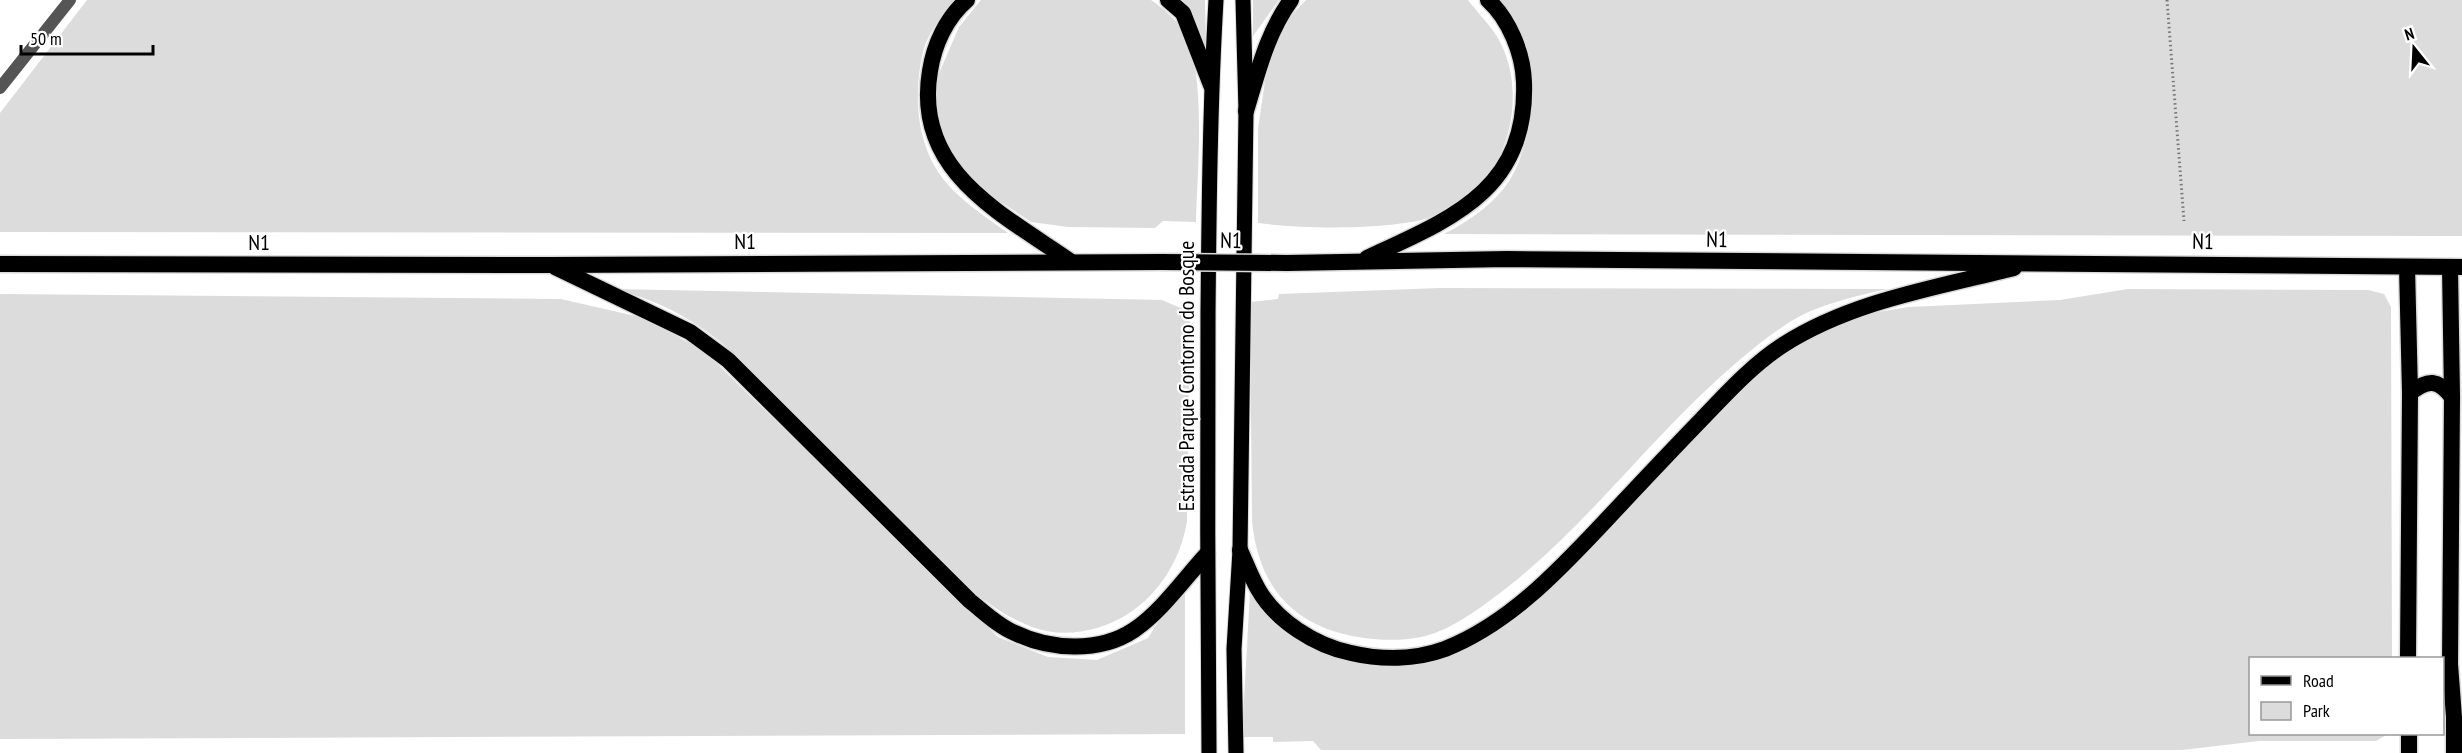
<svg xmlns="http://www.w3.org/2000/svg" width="2462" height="753" font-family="'PT Sans Narrow',sans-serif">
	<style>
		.green { fill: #dcdcdc }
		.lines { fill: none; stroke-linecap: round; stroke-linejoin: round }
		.primary-casing { stroke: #dbdbdb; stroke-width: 17 }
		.trunk-casing { stroke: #dbdbdb; stroke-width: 19 }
		.path { stroke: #777; stroke-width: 3; stroke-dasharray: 1.5 3; stroke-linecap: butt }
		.tertiary { stroke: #555; stroke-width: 12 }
		.primary { stroke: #000; stroke-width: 15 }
		.trunk { stroke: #000; stroke-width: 16 }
		.trunk-bridge-casing { stroke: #dbdbdb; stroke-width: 19; stroke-linecap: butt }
		.trunk-bridge { stroke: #000; stroke-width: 16 }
		.labels { text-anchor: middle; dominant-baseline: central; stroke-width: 4.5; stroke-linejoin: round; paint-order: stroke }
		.street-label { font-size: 22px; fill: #000; stroke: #fff }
	</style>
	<rect width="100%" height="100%" fill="#fff"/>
	<!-- green -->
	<g class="green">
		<path d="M87 0H954C942 16 928 32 923 52 913 94 916 145 944 180 961 201 986 217 1008 233L0 232V113Z"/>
		<path d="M981 0H1151C1163 8 1177 20 1184 33 1207 71 1197 176 1196 222L1163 221 1155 228 1068 227 1031 222 977 186 950 156 937 120V78L959 27Z"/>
		<path d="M1180 0H1205L1206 46 1189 12Z"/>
		<path d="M1253 0H1279L1253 36Z"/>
		<path d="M1306 0H1468C1478 13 1491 26 1499 40 1530 97 1507 181 1448 211 1408 232 1303 229 1258 223V129L1267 67 1283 24Z"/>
		<path d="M1497 0H2462V236L1444 234C1469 221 1496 203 1511 178 1531 142 1538 93 1525 53 1520 35 1506 17 1497 0Z"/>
		<path d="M1440 288 1888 289C1863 294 1824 304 1802 315 1778 328 1756 346 1736 363 1649 437 1584 532 1492 599 1472 614 1446 632 1421 637 1391 643 1355 639 1327 629 1278 610 1257 571 1252 521L1250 302 1278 299 1279 294Z"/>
		<path d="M614 289 1162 300 1190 312 1187 521C1181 559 1160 593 1128 614 1101 631 1063 639 1032 627 975 605 928 549 886 507 831 453 776 398 722 343 690 317 655 299 614 289Z"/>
		<path d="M2128 289 2368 290 2384 294 2391 307 2392 658H2250V734H2388L2376 741H2259L2182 750H1321L1313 741 1273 742V737H1242L1250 591 1272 617 1382 661 1483 632 1770 359 1845 321 1878 312 1909 307 2060 300Z"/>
		<path d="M0 294 561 299 644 318 705 352 998 637 1048 657 1097 660 1148 638 1185 579V734L0 739Z"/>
	</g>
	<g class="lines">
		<defs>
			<g id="primary">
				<path d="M1209 753C1208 606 1207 460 1208 313 1209 208 1210 104 1216 0"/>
				<path d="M1236 753 1234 649 1240 550 1246 111 1243 0"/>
			</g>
			<g id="trunk">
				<path d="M967 0C946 18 934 45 930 71 913 171 1001 213 1070 261"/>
				<path d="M1168 0 1183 13 1211 85"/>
				<path d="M1246 111C1258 72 1267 33 1291 0"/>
				<path d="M1367 258C1451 219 1528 190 1524 82 1523 53 1509 19 1488 0"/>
				<path d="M1287 263 1507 259 2462 267"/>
				<path d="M0 264 550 265 1162 262"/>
				<path d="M555 267 690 332 728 360 970 601C984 612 998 626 1015 633 1050 650 1100 653 1134 630 1162 611 1184 579 1207 554"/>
				<path d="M2407 267 2410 393 2408 658"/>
				<path d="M2450 267 2452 397 2450 664 2454 717V753"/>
				<path d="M2410 393C2428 379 2438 379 2452 397"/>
				<path d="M1240 550C1246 563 1251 577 1258 589 1276 621 1316 646 1351 653 1381 660 1415 660 1445 649 1511 623 1562 567 1609 517 1639 485 1670 452 1701 420 1726 394 1752 365 1783 345 1852 301 1935 288 2014 268"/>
				<path d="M2409 753V734"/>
			</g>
		</defs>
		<!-- primary casing -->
		<use href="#primary" class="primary-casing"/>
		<!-- trunk casing -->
		<use href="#trunk" class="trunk-casing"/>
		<!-- path -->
		<path class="path" d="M2167 0 2184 221"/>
		<!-- tertiary -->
		<path class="tertiary" d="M0 88 70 0"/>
		<!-- primary -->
		<use href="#primary" class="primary"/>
		<!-- trunk -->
		<use href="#trunk" class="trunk"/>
		<defs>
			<path id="trunk-bridge" d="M1162 262 1287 263"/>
		</defs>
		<!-- trunk-bridge casing -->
		<use href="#trunk-bridge" class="trunk-bridge-casing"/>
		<!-- trunk-bridge -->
		<use href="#trunk-bridge" class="trunk-bridge"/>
	</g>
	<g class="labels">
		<!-- street labels -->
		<g class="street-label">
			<text transform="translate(1717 239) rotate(1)">N1</text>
			<text transform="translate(1231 240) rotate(1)">N1</text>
			<text x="745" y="241">N1</text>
			<text transform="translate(2203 241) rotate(1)">N1</text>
			<text x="259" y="242">N1</text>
			<text transform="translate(1186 376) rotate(-90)">Estrada Parque Contorno do Bosque</text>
		</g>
	</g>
	<!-- legend -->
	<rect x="2249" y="657" width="195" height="78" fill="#ffffff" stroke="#999999" stroke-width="1.5"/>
	<rect x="2261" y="676" width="30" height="9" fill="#000000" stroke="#999999" stroke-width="1.5"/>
	<text x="2303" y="687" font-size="18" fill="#000000">Road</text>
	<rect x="2261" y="702" width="30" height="18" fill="#dcdcdc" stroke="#999999" stroke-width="1.5"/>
	<text x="2303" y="717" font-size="18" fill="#000000">Park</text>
	<!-- north arrow -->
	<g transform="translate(2414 48) rotate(342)" stroke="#ffffff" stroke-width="4.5" paint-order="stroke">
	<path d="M0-4.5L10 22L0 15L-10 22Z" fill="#000000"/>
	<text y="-9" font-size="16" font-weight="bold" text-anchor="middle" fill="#000000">N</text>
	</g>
	<!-- scale -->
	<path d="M21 45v9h132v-9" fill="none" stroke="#000000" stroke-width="3"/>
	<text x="30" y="45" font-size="18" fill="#000000" stroke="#ffffff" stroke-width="4.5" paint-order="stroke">50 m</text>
</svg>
